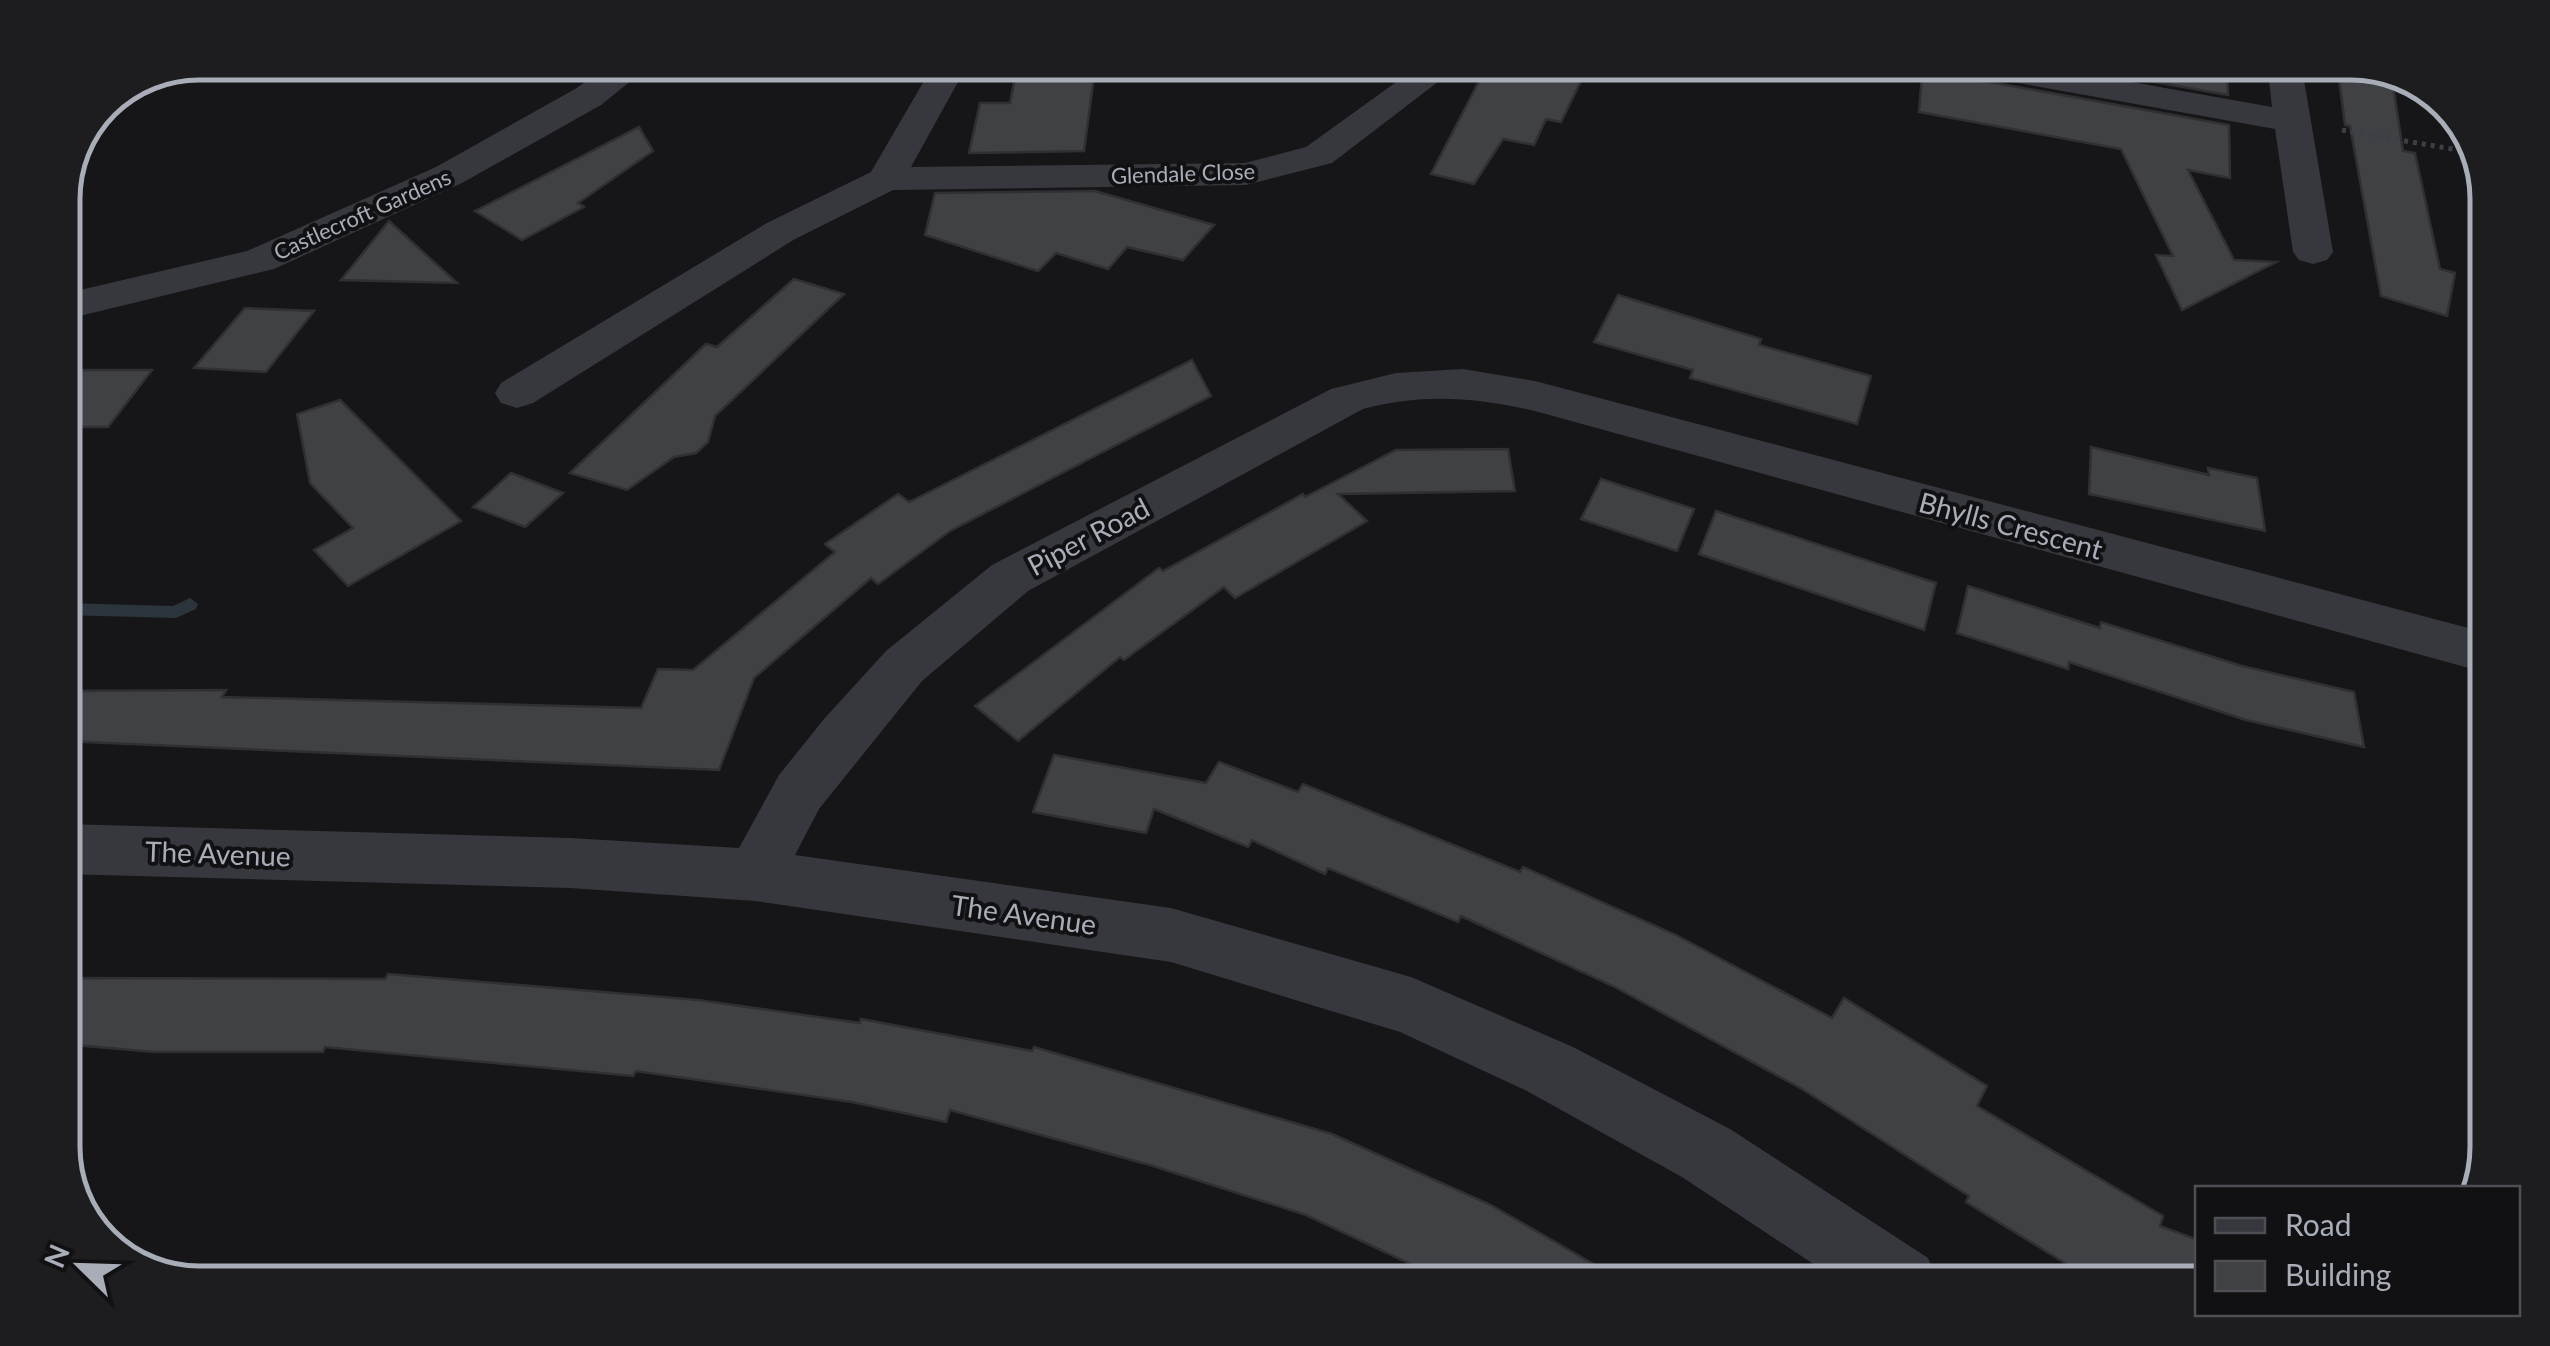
<svg xmlns="http://www.w3.org/2000/svg" width="2550" height="1346" font-family="Lato,sans-serif">
	<style>
		.lines { fill: none; stroke-linecap: round; stroke-linejoin: round }
		.stream { fill: #2c353c; fill-rule: evenodd }
		.building { fill: #404145; stroke: #303034; stroke-width: 2.5 }
		.path { stroke: #3d3f44; stroke-width: 5; stroke-dasharray: 4 5; stroke-linecap: butt }
		.street { fill: #37383d; fill-rule: evenodd }
		.labels { text-anchor: middle; dominant-baseline: central; stroke-width: 8; stroke-linejoin: round; paint-order: stroke }
		.far-street-label { font-size: 22px; fill: #a8adb8; stroke: #111113 }
		.street-label { font-size: 28px; fill: #a8adb8; stroke: #111113 }
		.rim { fill: none; stroke: #a8adb8; stroke-width: 5 }
	</style>
	<rect width="100%" height="100%" fill="#161618"/>
	<g class="lines">
		<!-- stream -->
		<path class="stream" d="M190 598 198 604 196 609 176 618 63 615V603L173 606Z"/>
	</g>
	<!-- building -->
	<g class="building">
		<path d="M1018 62H1096L1084 151 969 153 980 103H1010Z"/>
		<path d="M1489 62H1590L1561 122 1546 119 1534 145 1503 139 1474 184 1431 174Z"/>
		<path d="M1923 62H1936L1944 73 1956 76 2229 125 2230 178 2188 170 2234 260 2276 262 2182 310 2156 255 2173 256 2121 149 1919 112Z"/>
		<path d="M2043 62H2227L2228 95Z"/>
		<path d="M2337 62 2391 72 2403 151 2415 153 2440 269 2455 273 2447 316 2381 296 2350 126 2345 125Z"/>
		<path d="M639 127 653 151 578 203 584 207 522 240 475 211Z"/>
		<path d="M1095 191 1214 225 1183 260 1127 247 1108 269 1056 253 1038 271 925 235 935 193Z"/>
		<path d="M389 221 457 283 341 280Z"/>
		<path d="M794 279 844 294 715 416 708 442 696 453 674 457 627 490 570 473 706 344 717 347Z"/>
		<path d="M1618 295 1761 339 1759 345 1871 376 1857 424 1690 378 1693 370 1594 342Z"/>
		<path d="M245 308 314 311 266 372 194 368Z"/>
		<path d="M1192 360 1211 396 950 531 878 584 871 578 754 678 719 770 63 741V691L226 690 222 697 641 708 658 669 693 670 835 552 825 544 898 494 909 502Z"/>
		<path d="M63 370H152L108 427H63Z"/>
		<path d="M340 400 461 521 348 586 314 550 353 528 310 483 297 414Z"/>
		<path d="M2091 447 2209 475 2208 468 2257 478 2265 531 2089 494Z"/>
		<path d="M1508 449 1515 491 1338 494 1367 521 1235 598 1224 587 1124 660 1120 657 1018 741 975 706 1159 568 1163 571 1303 494 1305 497 1396 450Z"/>
		<path d="M511 473 563 493 525 527 473 507Z"/>
		<path d="M1601 479 1694 509 1677 551 1581 519Z"/>
		<path d="M1716 511 1936 583 1924 630 1699 554Z"/>
		<path d="M1968 586 2100 628 2101 622 2242 666 2354 692 2364 747 2246 720 2069 662 2068 669 1957 633Z"/>
		<path d="M1054 755 1206 783 1219 762 1298 792 1303 784 1520 872 1523 867 1676 935 1832 1018 1844 998 1987 1086 1977 1106 2163 1216 2160 1226 2198 1240V1284H2099L1966 1202 1969 1196 1802 1089 1613 986 1461 916 1458 922 1328 868 1325 874 1252 840 1248 847 1154 809 1146 833 1033 812Z"/>
		<path d="M388 974 698 1000 860 1023 861 1019 1032 1051 1034 1047 1332 1134 1491 1205 1628 1284H1453L1306 1215 1150 1165 950 1110 946 1122 852 1102 636 1071 633 1076 325 1047 323 1052H155L63 1044V978L385 979Z"/>
	</g>
	<g class="lines">
		<!-- path -->
		<path class="path" d="M2342 130 2475 153"/>
		<!-- street -->
		<g class="street">
			<path d="M614 62H654L601 105 462 183 274 269 63 320V294L247 251 436 167 575 89Z"/>
			<path d="M935 62H969L911 167 1245 163 1306 147 1424 62H1464L1332 163 1246 185 893 190 795 239 533 403 517 408 501 403 495 393 501 383 767 223 871 172Z"/>
			<path d="M1940 62H2019L2272 107 2267 62H2301L2333 252 2327 260 2313 264 2299 260 2293 252 2275 129 1957 72 1945 69Z"/>
			<path d="M1463 369 1535 381 2487 633V673L1535 411C1476 397 1421 393 1363 409L1028 591 922 681 819 809 795 855 1171 908 1411 977 1573 1047 1730 1129 1928 1258 1938 1283H1842L1682 1177 1527 1091 1400 1032 1171 962 755 901 570 888 63 874V824L570 838 739 848 779 775 824 719 886 651 992 565 1331 389 1396 373Z"/>
		</g>
	</g>
	<g class="labels">
		<!-- far-street labels -->
		<g class="far-street-label">
			<text transform="translate(1183 173) rotate(-2)">Glendale Close</text>
			<text transform="translate(362 214) rotate(-24)">Castlecroft Gardens</text>
		</g>
		<!-- street labels -->
		<g class="street-label">
			<text transform="translate(2011 525) rotate(15)">Bhylls Crescent</text>
			<text transform="translate(1088 536) rotate(-28)">Piper Road</text>
			<text transform="translate(218 853) rotate(2)">The Avenue</text>
			<text transform="translate(1024 914) rotate(8)">The Avenue</text>
		</g>
	</g>
	<!-- crop -->
	<path d="M0 0H2550V1346H0ZM199 80H2351A119 119 0 0 1 2470 199V1147A119 119 0 0 1 2351 1266H199A119 119 0 0 1 80 1147V199A119 119 0 0 1 199 80Z" fill="#1d1d20" fill-rule="evenodd"/>
	<path class="rim" d="M199 80H2351A119 119 0 0 1 2470 199V1147A119 119 0 0 1 2351 1266H199A119 119 0 0 1 80 1147V199A119 119 0 0 1 199 80Z"/>
	<!-- legend -->
	<rect x="2195" y="1186" width="325" height="130" fill="#111113" stroke="#4d4f55" stroke-width="2.5"/>
	<rect x="2215" y="1218" width="50" height="15" fill="#37383d" stroke="#4d4f55" stroke-width="2.5"/>
	<text x="2285" y="1236" font-size="30" fill="#a8adb8">Road</text>
	<rect x="2215" y="1261" width="50" height="30" fill="#404145" stroke="#4d4f55" stroke-width="2.5"/>
	<text x="2285" y="1286" font-size="30" fill="#a8adb8">Building</text>
	<!-- north arrow -->
	<g transform="translate(80 1266) rotate(293)" stroke="#111113" stroke-width="8" paint-order="stroke">
	<path d="M0-8L18 38L0 25L-18 38Z" fill="#a8adb8"/>
	<text y="-15" font-size="28" font-weight="bold" text-anchor="middle" fill="#a8adb8">N</text>
	</g>
</svg>
